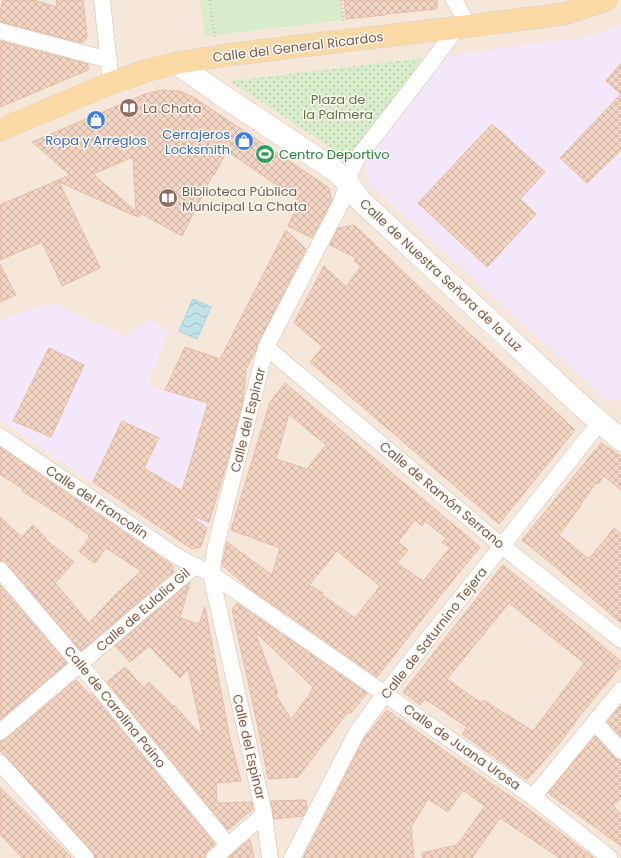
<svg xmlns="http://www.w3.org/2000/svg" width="621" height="858" font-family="Poppins,sans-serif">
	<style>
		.residential { fill: #f5e8da }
		.education { fill: #f3e8fa }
		.grass { fill: url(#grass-dots) }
		.garden { fill: #d8ecc9 }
		.water { fill: url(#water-waves); stroke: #a5d3da }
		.building { fill: url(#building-cross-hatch); stroke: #e6bba3; fill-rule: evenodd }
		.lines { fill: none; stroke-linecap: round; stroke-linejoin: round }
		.street-casing { stroke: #d1beb0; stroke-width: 17 }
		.secondary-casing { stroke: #d6c0b0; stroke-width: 23 }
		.primary-casing { stroke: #dad1cd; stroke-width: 23 }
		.path { stroke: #d9b8a5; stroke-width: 2.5; stroke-dasharray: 1 3; stroke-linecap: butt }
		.street { stroke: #fff; stroke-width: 16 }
		.secondary { stroke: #fff; stroke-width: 22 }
		.primary { stroke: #fbd9a5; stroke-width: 22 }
		.labels { text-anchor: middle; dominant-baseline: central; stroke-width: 3; stroke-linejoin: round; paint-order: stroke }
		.street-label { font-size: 13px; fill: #7a5c4d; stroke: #fffaf3 }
		.park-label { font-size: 13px; fill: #537a41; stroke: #fffaf3 }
		.education-label { font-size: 13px; fill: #785e54; stroke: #fffaf3; text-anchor: start }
		.shop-label { font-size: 13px; fill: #366cbe; stroke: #fffaf3; text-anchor: end }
		.leisure-label { font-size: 13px; fill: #27864d; stroke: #fffaf3; text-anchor: start }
	</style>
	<defs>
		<pattern id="grass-dots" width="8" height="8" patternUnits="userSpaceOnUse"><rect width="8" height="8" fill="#d8ecc9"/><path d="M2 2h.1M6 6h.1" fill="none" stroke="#b4c2a5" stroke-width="1.8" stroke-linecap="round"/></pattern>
		<pattern id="water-waves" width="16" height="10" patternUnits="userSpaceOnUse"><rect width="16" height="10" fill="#bfe3e8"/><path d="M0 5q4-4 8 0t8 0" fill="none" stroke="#a0bbbe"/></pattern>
		<pattern id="building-cross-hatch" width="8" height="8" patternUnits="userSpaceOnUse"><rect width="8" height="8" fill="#f3d5c3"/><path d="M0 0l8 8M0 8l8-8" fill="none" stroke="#cab0a1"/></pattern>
	</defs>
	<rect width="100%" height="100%" fill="#fdf6ec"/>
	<!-- residential -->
	<rect class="residential" x="0" y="0" width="621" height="858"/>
	<!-- education -->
	<g class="education">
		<path d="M617 25 621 28V400L618 401 605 399 368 183 366 163 445 57 457 54 585 37 601 32Z"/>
		<path d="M56 303 90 321 126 336 147 320 169 330 148 385 242 413 201 547 192 549 0 420V319Z"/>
	</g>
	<!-- grass -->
	<path class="grass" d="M423 58 348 159 230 81Z"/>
	<!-- garden -->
	<path class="garden" d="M200 0H341L344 20 205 36Z"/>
	<!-- water -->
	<path class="water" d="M193 299 211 307 197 339 179 331Z"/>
	<!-- building -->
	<g class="building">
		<path d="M3 0H33L57 7 56 0H83L87 37 82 43 0 22V13Z"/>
		<path d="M344 0H437V9L385 14V15L346 19Z"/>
		<path d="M0 41 88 64V70L0 107Z"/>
		<path d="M621 63V94L606 81Z"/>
		<path d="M162 90 179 91 193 97 328 187 332 200 312 238 288 226 300 201 227 151 214 175 213 174 182 236 136 211 133 157 93 174 140 215 138 217 59 182 100 268 62 286 42 242 0 260V205L70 175 32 142 145 94Z"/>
		<path d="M621 94V150L587 183 560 158Z"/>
		<path d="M492 124 545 172 520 199 536 214 487 267 418 203Z"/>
		<path d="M354 225 448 314 552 408 575 430 499 524 310 362 323 347 294 323 324 266 346 287 361 266 354 261 356 258 330 245 338 228Z"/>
		<path d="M286 230 306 249 258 343 256 350 246 369 243 400 229 456 209 522 193 516 192 517 207 528 201 547 192 549 93 482 122 421 159 438 144 468 182 491 208 403 165 390 185 347 220 359Z"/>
		<path d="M0 264 16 295 0 302Z"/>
		<path d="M49 348 84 365 51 437 13 421Z"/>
		<path d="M285 383 480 547 441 595 377 677 250 589 222 565 227 542 272 575 280 548 231 530 270 402ZM289 414 326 445 307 469 276 459ZM415 520 422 526 425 521 446 538 442 542 450 548 423 581 397 563 408 550 398 542ZM337 551 380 586 355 618 322 595 323 593 309 585Z"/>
		<path d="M601 443 621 456V490L604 476 598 484 596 483 580 505H581L559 535 589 559 614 528 621 534V623L552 564 522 540Z"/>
		<path d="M0 447 172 565 173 572 81 651 7 564 4 561H0V517L22 537 33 525 46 538 45 539 74 562 55 583 89 623 114 596 141 571 106 548 95 563 79 552 90 536 68 520 22 491 23 489 0 474Z"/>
		<path d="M503 565 591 636 621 662V666L582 713 558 745 527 780 462 734 467 727 425 699 420 705 403 692ZM509 603 584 663 533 731 483 700 481 703 447 679Z"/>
		<path d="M190 582 180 618 199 624 205 607 230 739 241 781 216 783 217 803 252 802 253 809 228 830 107 682 125 667 144 688 149 682 173 706 174 705 203 737 188 669 180 678 149 646 130 662 115 646Z"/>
		<path d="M0 585 67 663 0 720Z"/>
		<path d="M237 603 367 693 351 713H347L298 777 268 779 260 736 232 609ZM255 632 313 687 308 697 291 719 275 694 278 693Z"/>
		<path d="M76 680 90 695 92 694 215 844 207 851 205 855V858H95L93 852 0 750V741L6 739Z"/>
		<path d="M621 705V737L607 722Z"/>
		<path d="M387 710 473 771 519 802 594 858H560L500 818 472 858H423L422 853 457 845 485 806 463 790 448 812 428 799 411 827 414 858H303L365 737Z"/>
		<path d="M595 736 614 757 618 760H621V798L613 805 621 815V846L548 793Z"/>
		<path d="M0 787 72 858H22L0 834Z"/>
		<path d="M306 800 307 809 303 816 274 819 271 801Z"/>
		<path d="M250 839 254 858H228Z"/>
	</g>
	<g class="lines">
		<defs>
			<g id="street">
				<path d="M102 0 111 83"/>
				<path d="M454 0 469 26"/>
				<path d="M0 31 109 60"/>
				<path d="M266 347 502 546 621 640"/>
				<path d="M0 436 178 557 211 574 229 586 533 797 609 857V858"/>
				<path d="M0 570 80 664 228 845"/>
				<path d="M595 723 603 731 621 751"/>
				<path d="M0 732 195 566"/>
				<path d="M0 763 86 858"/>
				<path d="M533 797 621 690"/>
				<path d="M214 858 264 814"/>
				<path d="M270 858 264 814 211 574 216 545 266 347 342 201 347 182 356 160 425 71 457 28"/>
				<path d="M292 858 357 732 390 687 600 422"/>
			</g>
			<path id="secondary" d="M176 63 220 94 333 169 347 182 360 200 586 410 621 440"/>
			<path id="primary" d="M0 130 111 83 146 71 176 63 234 54 469 26 563 14 606 0"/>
		</defs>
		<!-- street casing -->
		<use href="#street" class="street-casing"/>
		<!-- secondary casing -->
		<use href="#secondary" class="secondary-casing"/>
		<!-- primary casing -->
		<use href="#primary" class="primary-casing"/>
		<!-- path -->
		<g class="path">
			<path d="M210 0 215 39"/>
			<path d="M341 0 344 24"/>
		</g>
		<!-- street -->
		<use href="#street" class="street"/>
		<!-- secondary -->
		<use href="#secondary" class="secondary"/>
		<!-- primary -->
		<use href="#primary" class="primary"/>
	</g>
	<!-- icons -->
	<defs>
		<symbol id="library-disc" viewBox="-11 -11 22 22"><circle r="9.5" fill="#8d6e63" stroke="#fffaf3"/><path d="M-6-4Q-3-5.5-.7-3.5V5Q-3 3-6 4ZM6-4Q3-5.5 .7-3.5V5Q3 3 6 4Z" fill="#fff"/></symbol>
		<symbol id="shop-disc" viewBox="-11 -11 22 22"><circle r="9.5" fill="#3f7fe0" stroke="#fffaf3"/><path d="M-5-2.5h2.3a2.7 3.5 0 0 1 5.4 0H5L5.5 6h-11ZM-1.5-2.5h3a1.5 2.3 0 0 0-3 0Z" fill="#fff"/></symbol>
		<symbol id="stadium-disc" viewBox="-11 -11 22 22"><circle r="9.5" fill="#2e9e5b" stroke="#fffaf3"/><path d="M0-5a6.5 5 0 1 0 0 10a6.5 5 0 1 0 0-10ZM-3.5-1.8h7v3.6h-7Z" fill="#fff"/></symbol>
	</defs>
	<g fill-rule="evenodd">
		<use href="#library-disc" x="118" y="97" width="22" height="22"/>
		<use href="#shop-disc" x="85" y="109" width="22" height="22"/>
		<use href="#shop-disc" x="233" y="130" width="22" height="22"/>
		<use href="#stadium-disc" x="254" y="143" width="22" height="22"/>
		<use href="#library-disc" x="157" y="187" width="22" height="22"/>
	</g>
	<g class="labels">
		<!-- street labels -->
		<g class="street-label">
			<text transform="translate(298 47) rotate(-7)">Calle del General Ricardos</text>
			<text transform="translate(441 275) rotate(43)">Calle de Nuestra Señora de la Luz</text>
			<text transform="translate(248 420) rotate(-76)">Calle del Espinar</text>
			<text transform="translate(442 495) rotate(40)">Calle de Ramón Serrano</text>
			<text transform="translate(97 502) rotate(34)">Calle del Francolín</text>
			<text transform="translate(143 610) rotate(-41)">Calle de Eulalia Gil</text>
			<text transform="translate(434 633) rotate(-52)">Calle de Saturnino Tejera</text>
			<text transform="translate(115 707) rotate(51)">Calle de Carolina Paino</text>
			<text transform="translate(249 747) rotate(77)">Calle del Espinar</text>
			<text transform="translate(462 747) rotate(35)">Calle de Juana Urosa</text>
		</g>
		<!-- park labels -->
		<g class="park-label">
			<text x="338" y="99">Plaza de<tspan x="338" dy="15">la Palmera</tspan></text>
		</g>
		<!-- education labels -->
		<g class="education-label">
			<text x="143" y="108">La Chata</text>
			<text x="182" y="191">Biblioteca Pública<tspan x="182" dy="15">Municipal La Chata</tspan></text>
		</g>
		<!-- shop labels -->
		<g class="shop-label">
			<text x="230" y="134">Cerrajeros<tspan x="230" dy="15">Locksmith</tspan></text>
			<text x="96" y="140" text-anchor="middle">Ropa y Arreglos</text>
		</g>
		<!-- leisure labels -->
		<g class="leisure-label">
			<text x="279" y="154">Centro Deportivo</text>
		</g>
	</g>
</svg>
